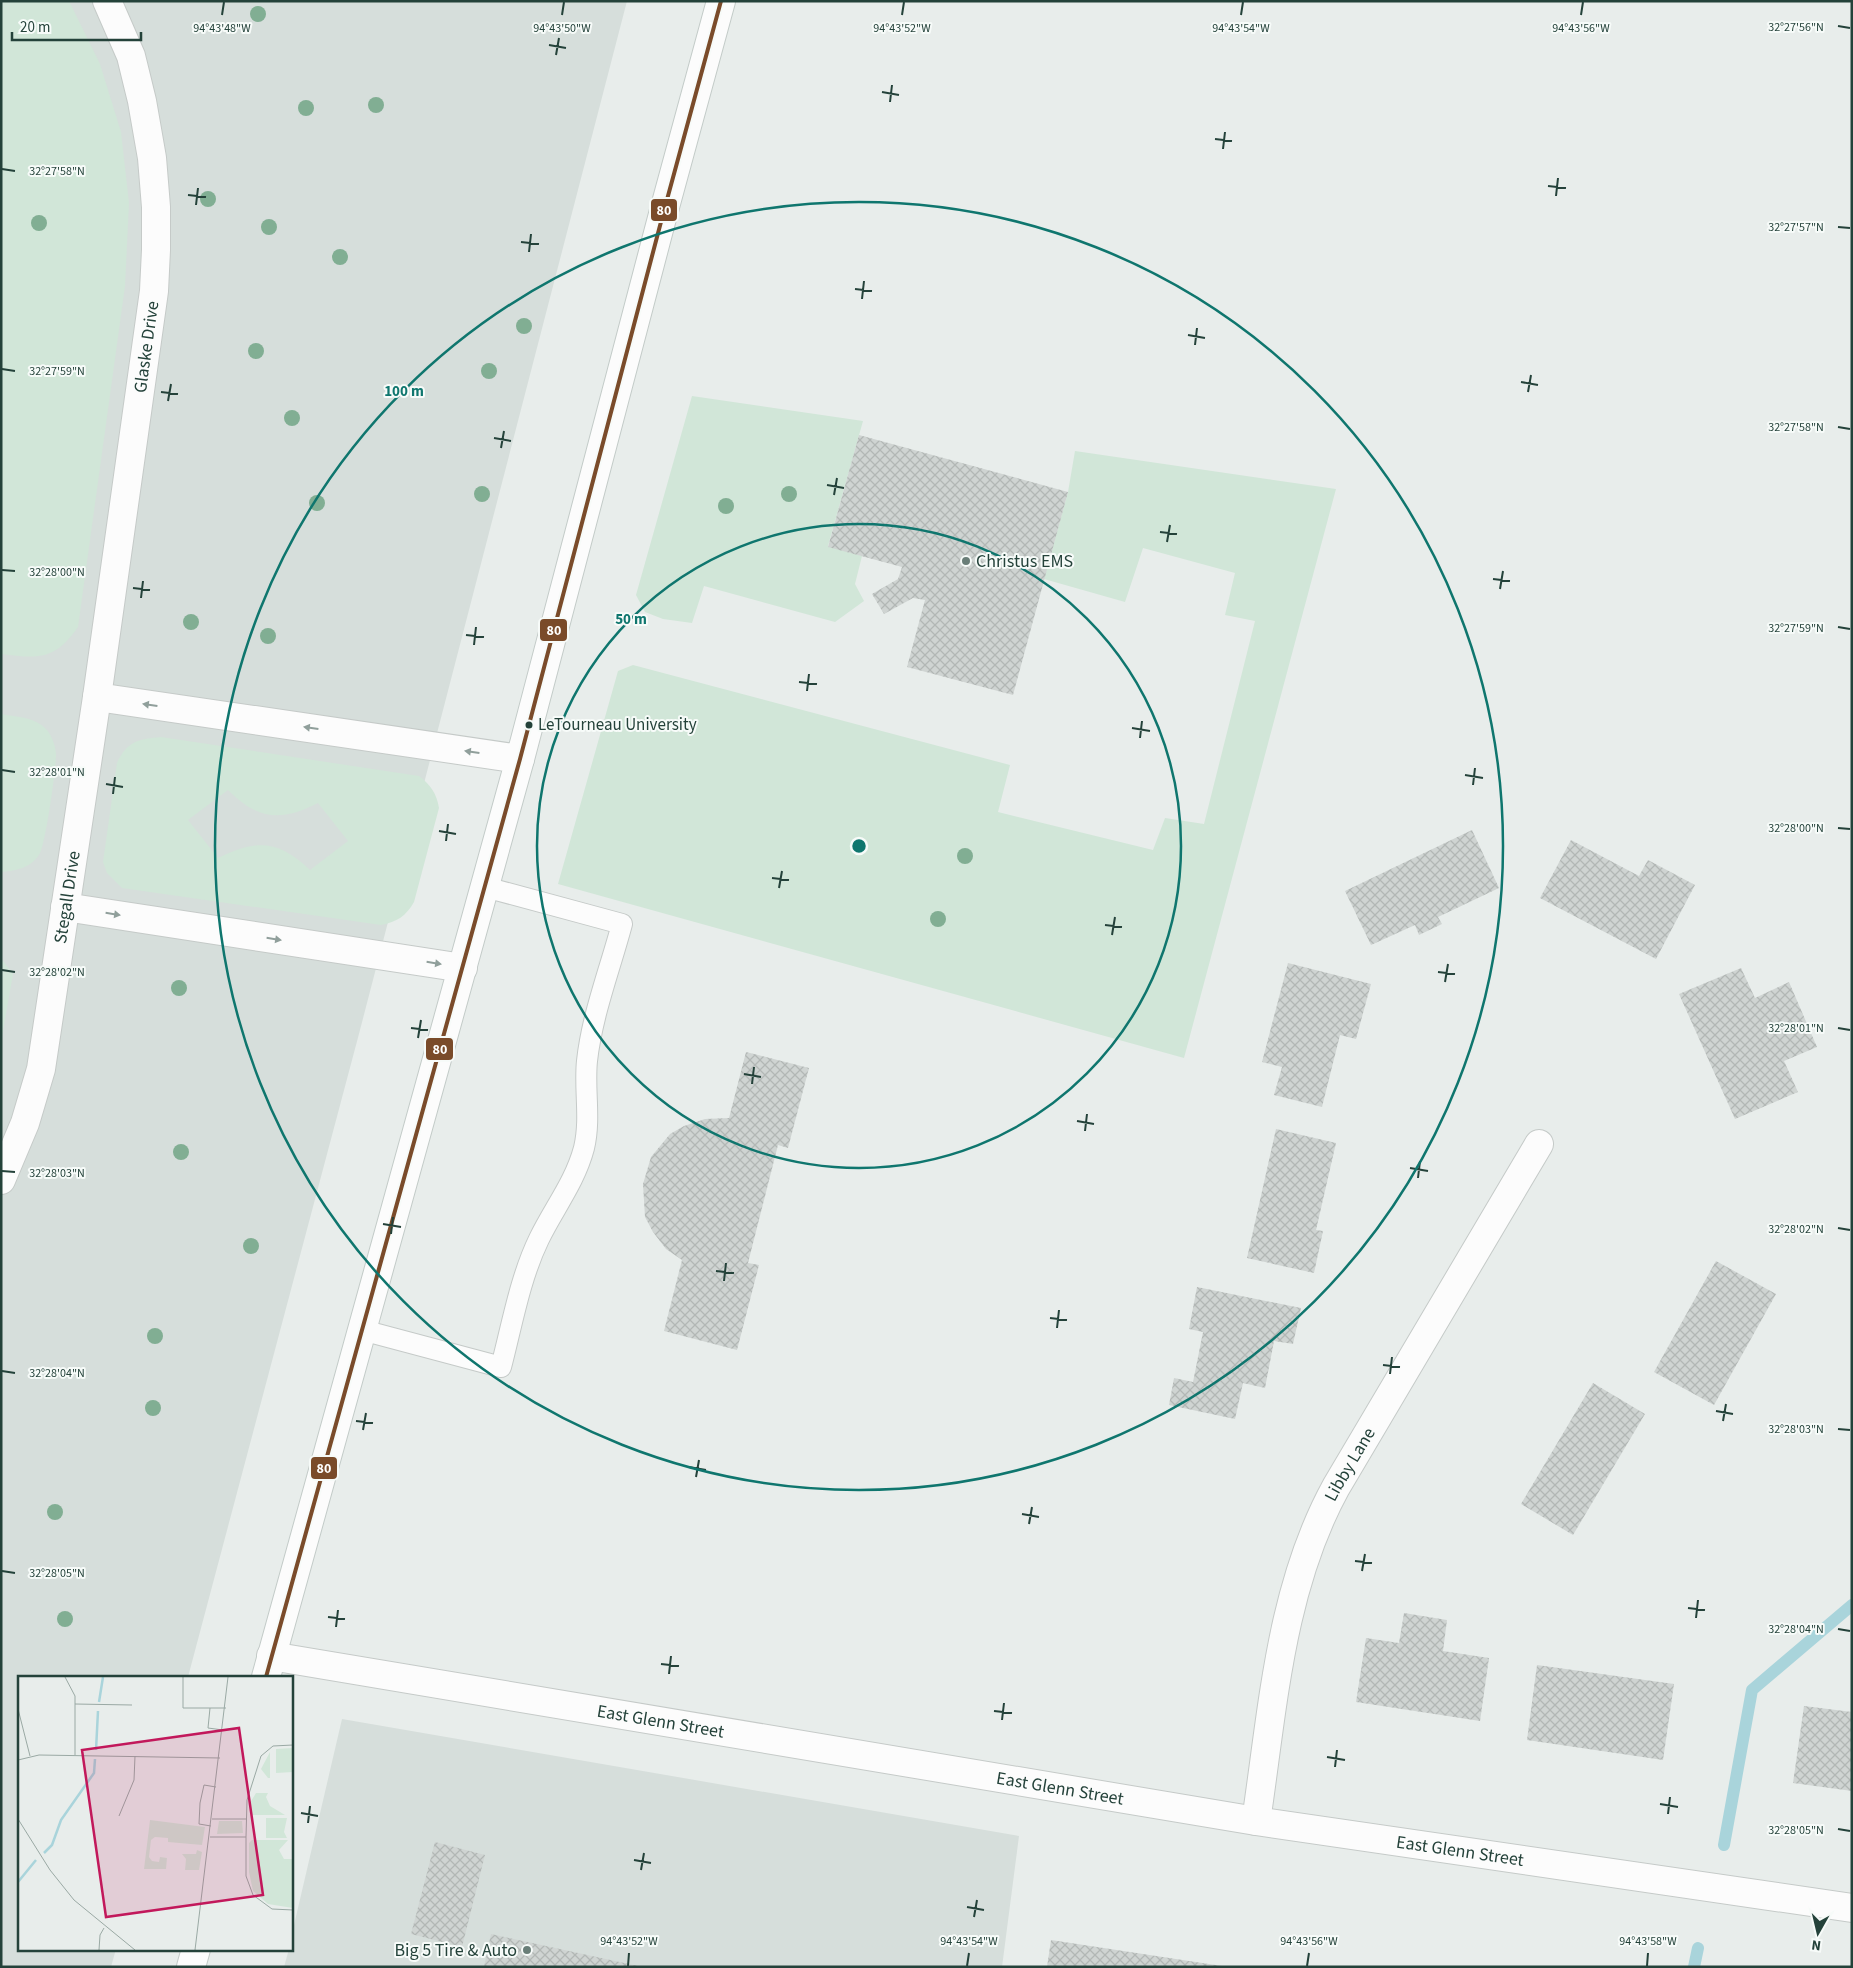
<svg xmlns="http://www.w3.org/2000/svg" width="1853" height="1968" font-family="'Source Sans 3',sans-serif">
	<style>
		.built { fill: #d6dedb }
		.grass { fill: #d1e6d8; fill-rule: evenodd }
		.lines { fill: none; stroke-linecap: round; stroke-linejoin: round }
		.stream { stroke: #a9d4db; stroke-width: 12 }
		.building { fill: url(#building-cross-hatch) }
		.lane-casing { stroke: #c5cac8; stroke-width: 22 }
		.street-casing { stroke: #c5cac8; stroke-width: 30 }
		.secondary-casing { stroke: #c3cbc8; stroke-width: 30 }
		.lane { stroke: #fcfcfc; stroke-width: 20 }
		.street { stroke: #fcfcfc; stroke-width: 28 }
		.secondary { stroke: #fcfcfc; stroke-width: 28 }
		.bus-1-casing { stroke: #f7fbf9; stroke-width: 8 }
		.bus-1 { stroke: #7a4b2a; stroke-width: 4 }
		.tree { fill: #81ae93 }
		.oneway { fill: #909f9b }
		.ticks { fill: none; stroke: #24423a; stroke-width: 2 }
		.ring { fill: none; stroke: #0f766e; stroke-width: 2.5 }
		.poi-dot { fill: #697e78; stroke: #f7fbf9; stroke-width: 2 }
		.bus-dot { fill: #24423a; stroke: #f7fbf9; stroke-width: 2 }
		.labels { text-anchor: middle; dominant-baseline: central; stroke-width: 4; stroke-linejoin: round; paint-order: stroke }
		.bus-label { font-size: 17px; fill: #24423a; stroke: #f7fbf9; text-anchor: start }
		.street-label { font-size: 18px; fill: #24423a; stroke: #f7fbf9 }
		.poi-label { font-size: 18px; fill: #24423a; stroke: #f7fbf9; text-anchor: start }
		.inset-river { fill: none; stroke: #a9d4db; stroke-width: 2.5 }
		.inset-road { fill: none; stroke: #9aa9a4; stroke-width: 1 }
		.view { fill: #c2185b; fill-opacity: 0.15; stroke: #c2185b; stroke-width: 2.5 }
		.inset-edge { fill: none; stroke: #24423a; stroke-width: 2.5 }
		.ticks-label { font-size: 12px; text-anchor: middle; fill: #24423a; stroke: #f7fbf9; stroke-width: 4; stroke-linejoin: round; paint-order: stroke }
		.centre { fill: #0f766e; stroke: #f7fbf9; stroke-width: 2.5 }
		.ring-label { font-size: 15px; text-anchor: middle; font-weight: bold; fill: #0f766e; stroke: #f7fbf9; stroke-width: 4; stroke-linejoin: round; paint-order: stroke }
		.line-badge { stroke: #f7fbf9; stroke-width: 2 }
		.badge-label { font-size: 14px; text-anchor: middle; font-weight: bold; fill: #fff }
	</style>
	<defs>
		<pattern id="building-cross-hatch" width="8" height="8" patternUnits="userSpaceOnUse" patternTransform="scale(1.25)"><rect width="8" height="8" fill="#cfd4d2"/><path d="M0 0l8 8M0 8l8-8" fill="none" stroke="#b2b7b5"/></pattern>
	</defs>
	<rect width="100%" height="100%" fill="#e8edeb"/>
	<!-- built -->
	<g class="built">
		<path d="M1 1H627L360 1030 188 1677H19V1949H116L111 1967H1Z"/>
		<path d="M342 1719 1019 1836 1002 1967H284L289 1949H291V1938Z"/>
	</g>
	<!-- grass -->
	<g class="grass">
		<path d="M1 1H69L70 3 100 64 121 132 129 203 125 286 78 627C55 660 39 659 1 654Z"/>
		<path d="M692 396 863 421 828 546 862 556 855 584 864 601 835 622 704 586 692 623 663 619 645 612 636 595Z"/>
		<path d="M1075 451 1336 489 1184 1058 558 884 618 671 633 665 1010 765 998 812 1153 850 1165 818 1204 824 1255 621 1225 615 1235 573 1143 548 1125 602 1044 579 1068 492Z"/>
		<path d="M1 714C17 717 36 717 47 730 52 736 56 747 56 755 56 769 46 841 40 853 33 867 16 871 1 872Z"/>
		<path d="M161 737 419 776C430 784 437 794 439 808L414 902C406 916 397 922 381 925L122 888 107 873 103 862 117 763C127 741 139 739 161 737ZM228 790C258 820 281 822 318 803L348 841 310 870C279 840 256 839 218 858L188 820Z"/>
		<path d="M1 958 13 974 1 1042Z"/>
	</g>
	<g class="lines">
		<!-- stream -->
		<g class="stream">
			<path d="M1724 1845 1752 1690 1852 1605"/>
			<path d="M1694 1967 1698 1948"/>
		</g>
	</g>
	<!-- building -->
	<g class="building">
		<path d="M859 435 1068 492 1013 695 907 667 925 600 913 598 884 614 872 594 898 579 902 567 828 547Z"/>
		<path d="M1472 830 1499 888 1438 917 1442 924 1419 935 1415 925 1371 945 1345 891Z"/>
		<path d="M1571 840 1639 876 1648 860 1695 885 1656 959 1540 898Z"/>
		<path d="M1288 963 1371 984 1356 1039 1340 1035 1322 1107 1274 1095 1282 1067 1262 1062Z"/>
		<path d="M1741 968 1755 998 1789 982 1817 1047 1784 1061 1798 1092 1735 1119 1679 994Z"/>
		<path d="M746 1052 809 1068 788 1148 778 1145 748 1263 759 1265 737 1350 664 1331 682 1260 666 1249 653 1232 645 1217 643 1184 651 1157 670 1134 684 1126 705 1119 729 1118Z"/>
		<path d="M1276 1129 1336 1143 1316 1230 1323 1231 1314 1273 1247 1258Z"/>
		<path d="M1716 1261 1776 1294 1714 1405 1654 1372Z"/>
		<path d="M1197 1287 1301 1308 1293 1344 1274 1341 1265 1388 1243 1383 1235 1419 1169 1405 1174 1378 1193 1382 1203 1332 1189 1329Z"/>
		<path d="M1593 1383 1645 1414 1573 1535 1521 1504Z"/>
		<path d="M1404 1613 1447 1620 1443 1651 1489 1658 1480 1721 1356 1702 1366 1638 1399 1643Z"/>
		<path d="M1537 1665 1674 1684 1663 1760 1527 1740Z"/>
		<path d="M1804 1706 1852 1712V1791L1793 1783Z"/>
		<path d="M435 1842 485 1855 462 1947 411 1934Z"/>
		<path d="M491 1934 638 1966 637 1967H484Z"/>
		<path d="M1051 1940 1222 1966V1967H1047Z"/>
	</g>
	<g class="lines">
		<defs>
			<path id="lane" d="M362 1330 501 1367C512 1325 520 1278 539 1239 554 1208 575 1182 584 1148 591 1119 584 1089 587 1061 592 1015 610 969 622 924L485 887"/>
			<g id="street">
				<path d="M97 697 520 759"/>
				<path d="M65 907 463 968"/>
				<path id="s1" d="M1 1180 25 1123 41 1069 97 697 154 291 156 250V207L152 158 142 101 131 56 107 1"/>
				<path id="s2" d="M271 1656 1256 1821 1852 1908"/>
				<path id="s3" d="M1256 1821C1273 1708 1280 1589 1336 1487L1539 1144"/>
			</g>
			<g id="secondary">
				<path d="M266 1677 520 759 662 218 721 1"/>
				<path d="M191 1967 196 1949"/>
			</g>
		</defs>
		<!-- lane casing -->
		<use href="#lane" class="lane-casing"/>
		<!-- street casing -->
		<use href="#street" class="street-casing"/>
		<!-- secondary casing -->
		<use href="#secondary" class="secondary-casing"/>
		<!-- lane -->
		<use href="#lane" class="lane"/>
		<!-- street -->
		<use href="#street" class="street"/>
		<!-- secondary -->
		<use href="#secondary" class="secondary"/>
		<defs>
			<path id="bus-1" d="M266 1677 520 759 662 218 721 1"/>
		</defs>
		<!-- bus-1 casing -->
		<use href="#bus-1" class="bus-1-casing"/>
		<!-- bus-1 -->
		<use href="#bus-1" class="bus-1"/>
	</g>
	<!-- trees -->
	<g class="tree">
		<circle cx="258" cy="14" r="8"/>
		<circle cx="376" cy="105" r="8"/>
		<circle cx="306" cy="108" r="8"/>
		<circle cx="208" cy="199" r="8"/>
		<circle cx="39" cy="223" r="8"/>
		<circle cx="269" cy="227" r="8"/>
		<circle cx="340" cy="257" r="8"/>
		<circle cx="524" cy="326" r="8"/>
		<circle cx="256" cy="351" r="8"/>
		<circle cx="489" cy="371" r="8"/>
		<circle cx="292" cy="418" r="8"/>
		<circle cx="482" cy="494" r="8"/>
		<circle cx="789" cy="494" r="8"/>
		<circle cx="317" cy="503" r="8"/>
		<circle cx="726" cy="506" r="8"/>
		<circle cx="191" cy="622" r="8"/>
		<circle cx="268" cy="636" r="8"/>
		<circle cx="965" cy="856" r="8"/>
		<circle cx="938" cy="919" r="8"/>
		<circle cx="179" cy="988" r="8"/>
		<circle cx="181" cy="1152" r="8"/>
		<circle cx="251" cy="1246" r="8"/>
		<circle cx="155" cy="1336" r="8"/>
		<circle cx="153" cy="1408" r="8"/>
		<circle cx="55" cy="1512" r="8"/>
		<circle cx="65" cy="1619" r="8"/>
	</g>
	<!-- one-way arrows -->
	<defs><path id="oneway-solid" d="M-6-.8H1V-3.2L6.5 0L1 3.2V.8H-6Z" transform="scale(1.25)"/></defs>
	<g class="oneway">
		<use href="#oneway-solid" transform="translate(150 705) rotate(-172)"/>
		<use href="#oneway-solid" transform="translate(311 728) rotate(-172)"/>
		<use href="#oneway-solid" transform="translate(472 752) rotate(-172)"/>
		<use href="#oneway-solid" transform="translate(113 914) rotate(9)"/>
		<use href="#oneway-solid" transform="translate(274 939) rotate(9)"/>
		<use href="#oneway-solid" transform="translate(434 963) rotate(9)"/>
	</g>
	<!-- ticks -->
	<path class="ticks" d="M222 15 224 2M562 15 564 2M902 15 904 2M1241 15 1243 2M1581 15 1583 2M1838 26 1850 28M549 45 566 48M556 55 559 38M882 92 899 95M890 102 892 85M1215 139 1232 141M1223 149 1225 132M2 169 15 171M1548 186 1566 188M188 195 206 197M1556 196 1558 178M196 205 198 188M1838 227 1850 228M521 242 539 244M529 252 531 234M855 289 872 291M862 299 864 281M1188 335 1205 338M1195 345 1197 328M2 369 15 371M1521 382 1538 385M161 392 178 394M1528 392 1531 375M168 401 171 384M1838 427 1850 429M494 438 511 441M501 448 504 431M827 485 844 488M834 495 837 478M1160 532 1177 534M1167 542 1170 525M2 570 15 571M1493 579 1510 581M133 588 150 590M1500 589 1503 571M141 598 143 581M1838 627 1850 629M466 635 484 637M474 645 476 627M799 682 817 684M807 691 809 674M1132 728 1150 731M1140 738 1142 721M2 770 15 772M1465 775 1483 778M106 784 123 787M1473 785 1475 768M113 794 115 777M1838 828 1850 829M439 831 456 834M446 841 448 824M772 878 789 880M779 888 782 871M1105 925 1122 927M1112 935 1115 917M2 970 15 972M1438 972 1455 974M1445 982 1448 964M411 1028 428 1030M1838 1028 1850 1030M418 1038 421 1020M744 1074 761 1077M752 1084 754 1067M1077 1121 1094 1124M1085 1131 1087 1114M1410 1168 1428 1171M2 1171 15 1172M1418 1178 1420 1161M383 1224 401 1227M1838 1228 1850 1230M391 1234 393 1217M716 1271 734 1273M724 1281 726 1263M1050 1318 1067 1320M1057 1328 1059 1310M1383 1365 1400 1367M2 1371 15 1373M1390 1374 1392 1357M1716 1411 1733 1414M356 1421 373 1423M1723 1421 1726 1404M1838 1429 1850 1430M363 1430 366 1413M689 1467 706 1470M696 1477 699 1460M1022 1514 1039 1517M1029 1524 1032 1507M1355 1561 1372 1563M2 1571 15 1573M1362 1571 1365 1554M1688 1608 1705 1610M328 1617 345 1619M1696 1618 1698 1600M336 1627 338 1610M1838 1629 1850 1631M661 1664 679 1666M669 1674 671 1656M994 1711 1012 1713M1002 1720 1004 1703M1327 1757 1345 1760M1335 1767 1337 1750M1660 1804 1678 1807M301 1813 318 1816M1668 1814 1670 1797M308 1823 310 1806M1838 1829 1850 1831M634 1860 651 1863M641 1870 644 1853M967 1907 984 1910M974 1917 977 1900M628 1966 629 1953M967 1966 969 1953M1307 1966 1309 1953M1647 1966 1648 1953"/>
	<!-- distance rings -->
	<g class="ring">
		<circle cx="859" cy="846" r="322"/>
		<circle cx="859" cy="846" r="644"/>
	</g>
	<!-- markers -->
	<g class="poi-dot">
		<circle cx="966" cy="561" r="5"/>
		<circle cx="527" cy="1950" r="5"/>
	</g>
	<circle class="bus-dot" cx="529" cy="725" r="4.5"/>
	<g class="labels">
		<!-- bus labels -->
		<g class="bus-label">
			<text x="538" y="725">LeTourneau University</text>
		</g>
		<!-- street labels -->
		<g class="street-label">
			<text stroke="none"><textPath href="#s1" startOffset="848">Glaske Drive</textPath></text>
			<text stroke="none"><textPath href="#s1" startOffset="292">Stegall Drive</textPath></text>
			<text stroke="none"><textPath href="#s3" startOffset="372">Libby Lane</textPath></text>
			<text stroke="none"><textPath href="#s2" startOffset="395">East Glenn Street</textPath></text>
			<text stroke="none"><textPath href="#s2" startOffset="800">East Glenn Street</textPath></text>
			<text stroke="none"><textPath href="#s2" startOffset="1205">East Glenn Street</textPath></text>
		</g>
		<!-- poi labels -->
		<g class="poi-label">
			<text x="976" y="561">Christus EMS</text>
			<text x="517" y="1950" text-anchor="end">Big 5 Tire &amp; Auto</text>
		</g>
	</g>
	<!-- overview -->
	<g transform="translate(18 1676)">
		<rect width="275" height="275" fill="#e8edeb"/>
		<path d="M275 72V96L258 97V73ZM252 76V102H250L243 93ZM238 117H250L248 121 252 130 267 139H234L232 127ZM248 142H269L266 156 269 162H248ZM132 144 187 151 184 169 150 166V162L137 161 133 164 131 181 134 185 141 186 142 181 149 182 148 193H126ZM201 145H224L225 157 199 158ZM234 164H270L261 174 266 183H275V232L250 228 235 215 231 196V167ZM179 174 184 176 181 194H167L168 183 164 178H178Z" fill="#d1e6d8"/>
		<path class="inset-river" d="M81 26 85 1M78 74 80 35M26 177 34 169 43 144 76 97 77 83M0 206 18 184"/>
		<path class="inset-road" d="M47 1 57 20V79M165 1V32H208M57 28 114 29M192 32 190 52 205 54M0 33 12 80M275 69 255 70 243 80 229 124 228 161V200L235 219 254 233 275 234M0 84 21 79 202 82M101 140 116 104 117 80M0 143 32 194 56 224 117 274M194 143H228M193 150 181 148 182 127 186 109 198 111M192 161H228M81 274 82 259 86 252M177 274 210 1"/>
		<path class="view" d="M221 52 245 219 88 241 64 74Z"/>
		<rect width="275" height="275" class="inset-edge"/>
	</g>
	<g class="ticks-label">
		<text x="1796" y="31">32°27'56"N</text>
		<text x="222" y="32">94°43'48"W</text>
		<text x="562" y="32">94°43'50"W</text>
		<text x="902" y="32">94°43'52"W</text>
		<text x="1241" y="32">94°43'54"W</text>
		<text x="1581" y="32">94°43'56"W</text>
		<text x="57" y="175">32°27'58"N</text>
		<text x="1796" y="231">32°27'57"N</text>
		<text x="57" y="375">32°27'59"N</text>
		<text x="1796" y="431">32°27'58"N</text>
		<text x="57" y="576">32°28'00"N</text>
		<text x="1796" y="632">32°27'59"N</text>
		<text x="57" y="776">32°28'01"N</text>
		<text x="1796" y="832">32°28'00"N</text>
		<text x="57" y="976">32°28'02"N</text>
		<text x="1796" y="1032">32°28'01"N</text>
		<text x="57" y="1177">32°28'03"N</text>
		<text x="1796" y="1233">32°28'02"N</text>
		<text x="57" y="1377">32°28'04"N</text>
		<text x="1796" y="1433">32°28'03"N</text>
		<text x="57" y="1577">32°28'05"N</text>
		<text x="1796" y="1633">32°28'04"N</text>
		<text x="1796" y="1834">32°28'05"N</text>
		<text x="629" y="1945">94°43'52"W</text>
		<text x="969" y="1945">94°43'54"W</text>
		<text x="1309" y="1945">94°43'56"W</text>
		<text x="1648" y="1945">94°43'58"W</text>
	</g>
	<circle cx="859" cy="846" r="8" class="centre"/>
	<g class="ring-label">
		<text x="404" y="396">100 m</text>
		<text x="631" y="624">50 m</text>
	</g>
	<g class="line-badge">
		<rect x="650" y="198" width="28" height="24" rx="5" fill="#7a4b2a"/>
		<rect x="539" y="618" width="29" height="24" rx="5" fill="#7a4b2a"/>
		<rect x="425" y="1037" width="29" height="24" rx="5" fill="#7a4b2a"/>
		<rect x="310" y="1456" width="28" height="24" rx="5" fill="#7a4b2a"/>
	</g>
	<g class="badge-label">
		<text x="664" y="215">80</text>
		<text x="554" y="635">80</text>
		<text x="440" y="1054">80</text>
		<text x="324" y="1473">80</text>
	</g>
	<!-- border -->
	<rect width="1853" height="1968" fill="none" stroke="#24423a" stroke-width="5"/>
	<!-- north arrow -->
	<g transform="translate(1818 1933) rotate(188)" stroke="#f7fbf9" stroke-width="4" paint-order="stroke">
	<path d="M0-4L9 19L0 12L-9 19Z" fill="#24423a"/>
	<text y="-8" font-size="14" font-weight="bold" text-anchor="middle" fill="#24423a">N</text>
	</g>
	<!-- scale -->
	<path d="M12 32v8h129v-8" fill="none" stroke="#24423a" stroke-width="2.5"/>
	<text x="20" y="32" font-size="15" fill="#24423a" stroke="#f7fbf9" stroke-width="4" paint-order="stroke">20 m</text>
</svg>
